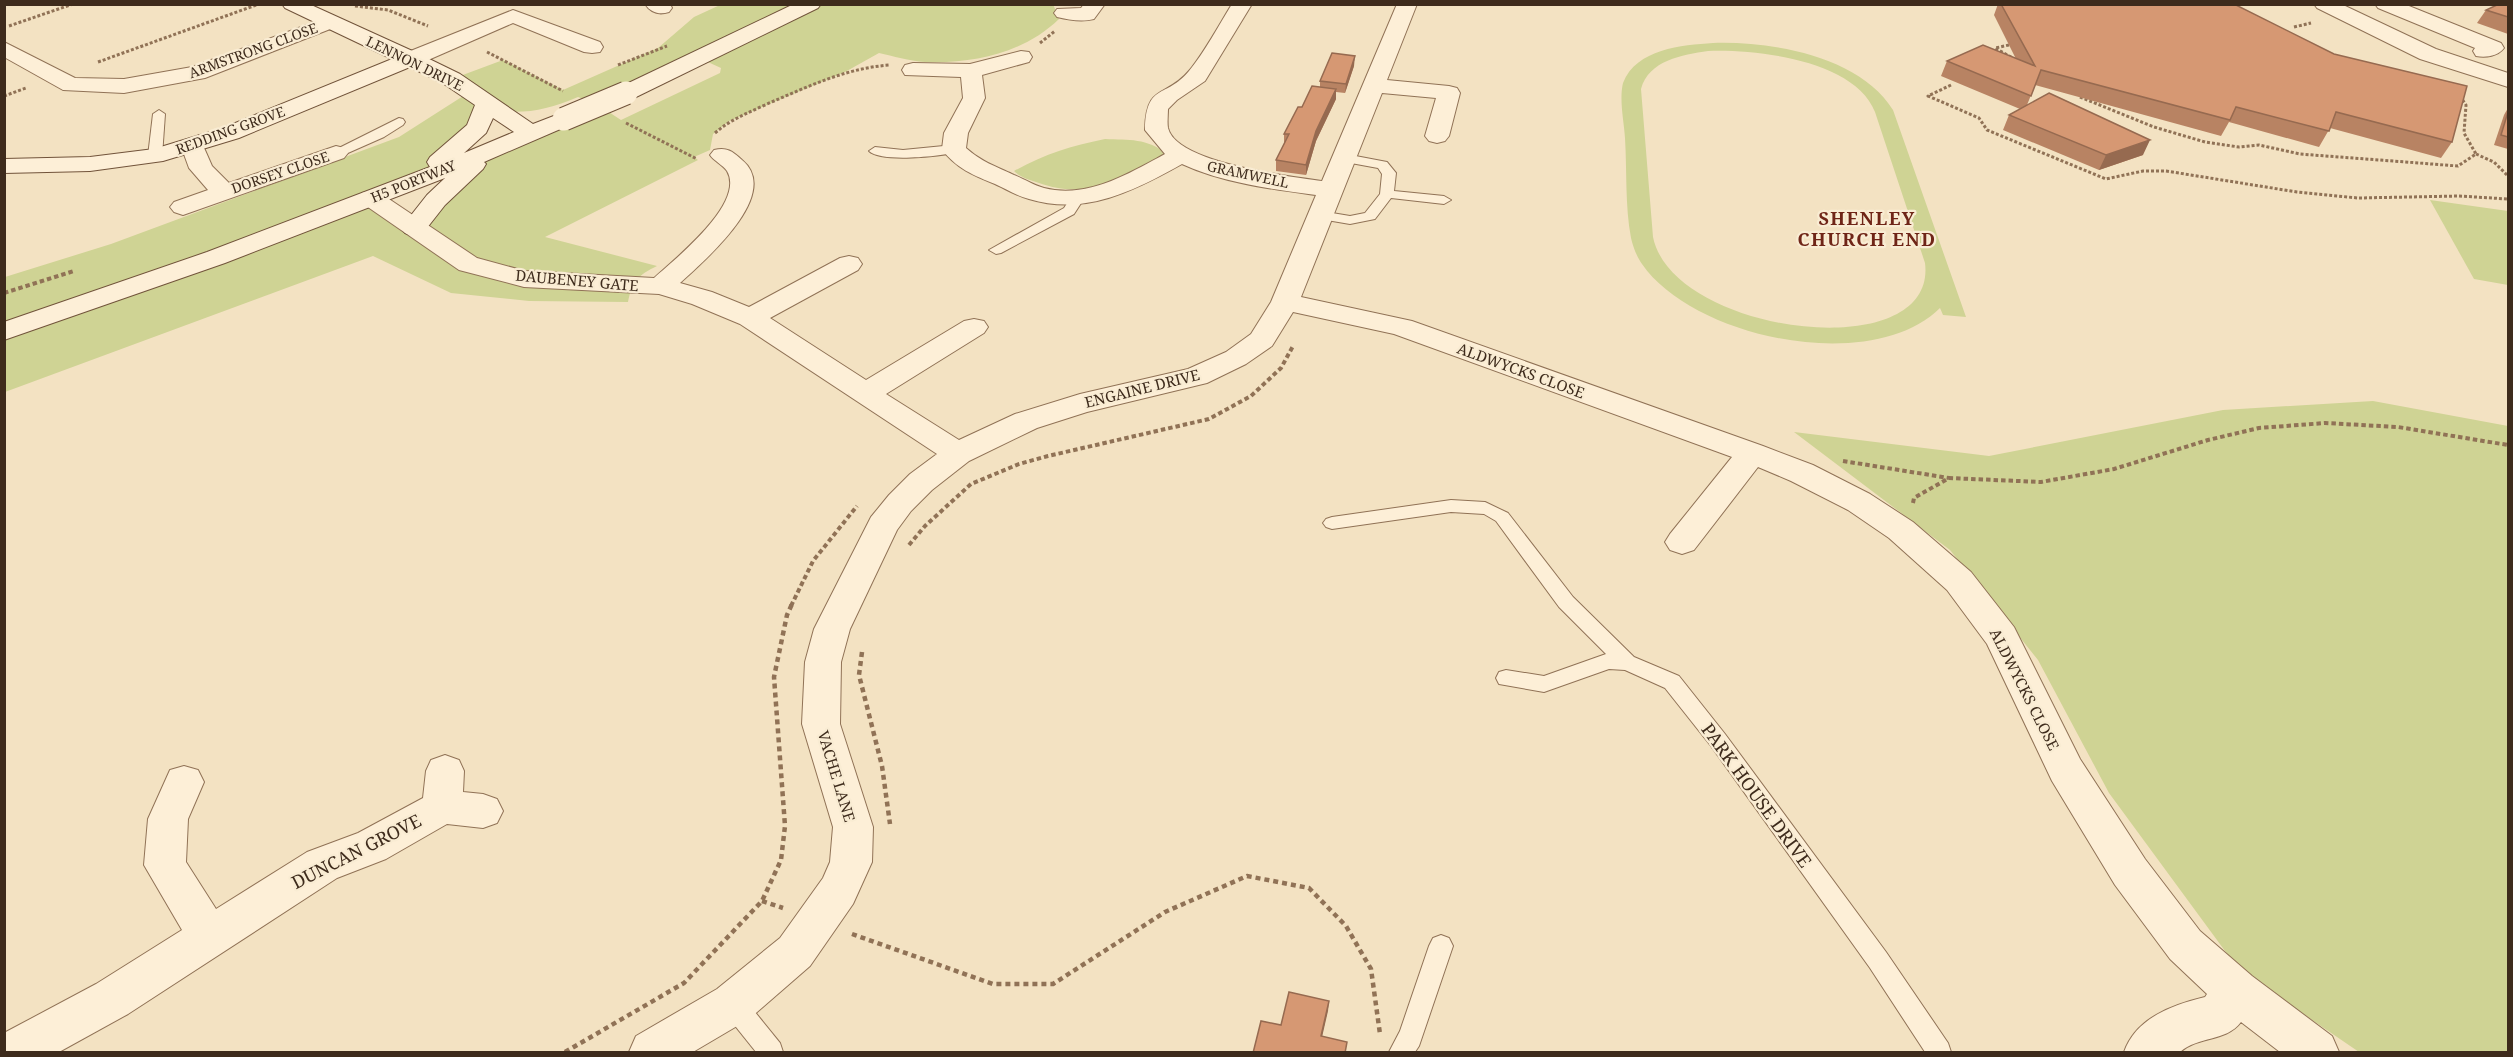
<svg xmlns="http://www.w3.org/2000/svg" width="2513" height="1057" font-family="'Noto Serif',serif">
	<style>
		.green { fill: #cfd394; fill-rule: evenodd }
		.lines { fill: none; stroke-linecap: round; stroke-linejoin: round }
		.lane-casing { stroke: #907256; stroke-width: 2 }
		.street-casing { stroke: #907256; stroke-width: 2 }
		.secondary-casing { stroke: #71533a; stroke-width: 2 }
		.path-far2 { stroke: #907256; stroke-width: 3; stroke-dasharray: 3 2; stroke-linecap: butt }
		.path-far1 { stroke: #907256; stroke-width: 4; stroke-dasharray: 4.5 3; stroke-linecap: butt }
		.path { stroke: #907256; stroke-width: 4.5; stroke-dasharray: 5 4; stroke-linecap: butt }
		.lane { fill: #fdefd7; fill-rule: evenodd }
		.street { fill: #fdefd7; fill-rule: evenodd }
		.secondary { fill: #fdefd7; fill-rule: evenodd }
		.secondary-bridge-casing { stroke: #71533a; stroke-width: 25; stroke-linecap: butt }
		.secondary-bridge { stroke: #fdefd7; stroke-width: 23 }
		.wall { fill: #b88363 }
		.shaded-wall { fill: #966a50 }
		.building { fill: #d69873; stroke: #966a50; stroke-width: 1.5 }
		.labels { text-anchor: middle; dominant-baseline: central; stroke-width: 4.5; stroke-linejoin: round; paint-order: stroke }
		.far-street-label { font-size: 14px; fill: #3e2b1c; stroke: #f9ecd3 }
		.street-label { font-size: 15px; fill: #3e2b1c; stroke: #f9ecd3 }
		.far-district-label { font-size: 18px; font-weight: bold; letter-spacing: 1.5px; fill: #6f2517; stroke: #f9ecd3 }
		.near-street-label { font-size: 18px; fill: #3e2b1c; stroke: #f9ecd3 }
	</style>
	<rect width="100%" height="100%" fill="#f3e2c2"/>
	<!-- green -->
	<g class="green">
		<path d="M1053 4 1059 19C1024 53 973 64 925 62 909 61 893 56 879 53L845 72 729 121 713 134 710 150 694 157 698 160 545 237 657 266C638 275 632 282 628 302L529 301 451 293 373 256 5 392V277L111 244 399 137 471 91 452 79 503 60 563 90 658 48 694 17 720 5ZM699 58 721 68 720 73 621 120 595 103ZM578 97 594 103 489 151 414 228 371 198 405 185 451 153 498 111C529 114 549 109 578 97Z"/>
		<path d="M1713 43C1772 41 1860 56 1893 110L1966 317 1943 315 1940 308C1871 376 1693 338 1642 264 1637 257 1633 247 1631 238 1625 206 1627 171 1625 138 1624 121 1619 100 1623 83 1636 49 1682 45 1713 43ZM1708 51C1756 49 1855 60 1875 112L1925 263C1938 368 1673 335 1653 237L1641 89C1649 60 1682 55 1708 51Z"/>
		<path d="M1105 139C1129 140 1147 138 1167 154 1125 177 1089 201 1039 183 1030 180 1021 178 1014 171 1045 154 1070 146 1105 139Z"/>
		<path d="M2430 200 2508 211V285L2474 279Z"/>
		<path d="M2373 401 2508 426V1052H2359L2239 970 2109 793 2038 660 1950 550 1794 432 1989 456 2223 410Z"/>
	</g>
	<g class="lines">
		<defs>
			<g id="lane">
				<path d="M159 110 165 114 162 156 155 160 148 156 153 114Z"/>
				<path d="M399 118 403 119 405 122 403 125 384 137 341 156 336 157 329 153Z"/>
				<path d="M954 145 959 146 960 149 959 152C941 156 882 163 869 151L875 147 903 150Z"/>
				<path d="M1345 154 1387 162 1396 173 1394 191 1444 196 1451 200 1444 204 1391 198 1375 219 1350 224 1315 218 1313 215 1315 212 1320 211 1350 216 1365 213 1380 194 1382 174 1378 168 1340 161 1338 158 1340 155Z"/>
				<path d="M1078 193 1085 197 1074 214 1001 253 996 254 989 250 1064 208 1073 194Z"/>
				<path d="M1451 500 1485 502 1508 513 1573 597 1634 657 1679 676 1725 734 1886 952 1948 1043 1951 1052H1925L1870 968 1711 746 1665 688 1625 670 1609 669 1544 692 1499 684 1496 678 1499 672 1506 670 1544 676 1606 654 1559 607 1496 521 1484 514 1451 512 1332 529 1326 527 1323 523 1326 519 1332 517Z"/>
				<path d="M1441 935 1449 938 1453 946 1419 1046 1415 1052H1389L1400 1031 1429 946 1433 938Z"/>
				<path d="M733 992 742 996 780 1043 783 1052H756L724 1012 721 1004 724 996Z"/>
			</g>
			<g id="street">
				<path d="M645 4H670L672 8 669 12C660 15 651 13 645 4Z"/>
				<path d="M1084 4H1105L1094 19C1082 22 1069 20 1057 17L1054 13 1057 9 1081 8Z"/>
				<path d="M1232 4H1252L1205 81 1177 100 1168 109C1168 115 1167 122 1168 128 1176 163 1291 177 1322 181L1397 4H1417L1387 80 1449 86 1457 88 1460 93 1449 136 1445 141 1437 143 1429 141 1425 136 1436 98 1382 93 1301 297 1412 321 1763 446 1813 465 1870 494 1913 522 1971 572 2014 627 2080 759 2145 859 2200 931 2252 976 2332 1036 2339 1052H2280L2241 1022C2226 1042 2198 1036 2180 1052H2124C2136 1018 2172 1005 2205 997L2207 994 2170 959 2115 885 2052 781 1987 644 1947 590 1889 538 1848 510 1791 481 1758 467 1694 550 1682 554 1670 550 1665 542 1670 534 1732 457 1394 334 1293 312 1272 346 1246 364 1207 383 1087 412 1037 428 969 461 932 490 911 511 897 530 850 629 841 662 840 724 873 827 872 862 853 904 810 966 749 1019 693 1052H629L636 1036 717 989 780 938 823 878 830 862 833 827 802 724 805 662 814 629 871 517 889 495 910 474 937 454 740 324 692 304 659 294 524 287 459 270 362 203 359 198 362 193 371 191 380 193 477 258 525 271 654 278C675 259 746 203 727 171 723 165 714 161 710 155L714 150C727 147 732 151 742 160 783 194 704 261 680 283L712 292 749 307 840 258 849 256 858 258 862 264 858 270 770 318 866 380 964 321 974 319 984 321 988 327 984 333 886 394 959 440 1015 414 1080 394 1188 369 1226 352 1251 334 1271 302 1316 195C1272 189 1223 183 1182 164 1134 191 1085 216 1029 199 1017 196 1006 189 995 184 975 176 955 168 942 149L944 133 963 98 961 77 905 75 902 70 905 65 913 63 970 64 1021 51 1029 52 1032 57 1029 62 982 75 985 98 968 133 966 148C980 161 997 167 1014 175 1024 179 1033 185 1044 188 1087 199 1128 174 1165 154L1145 130C1146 82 1166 99 1189 71 1204 53 1219 25 1232 4Z"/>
				<path d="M2314 4H2341L2436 49 2508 73V87L2420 59 2317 8Z"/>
				<path d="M2375 4H2404L2501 43 2504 48C2498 56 2486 58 2476 56L2473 51 2475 48 2378 8Z"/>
				<path d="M513 10 600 42 603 47 600 52 592 53 584 52 513 23 419 64 411 65 403 64 400 59 403 54Z"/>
				<path d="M331 16 338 18 341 22 338 26 205 78 124 93 63 90 4 57V42L75 78 124 79 192 67Z"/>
				<path d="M193 139 201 141 212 166 229 183 336 146 344 148 348 153 344 158 183 215 174 212 170 207 174 202 208 190 189 168 181 146 185 141Z"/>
				<path d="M445 755 459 760 464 771 463 792 483 794 497 799 503 811 497 823 483 828 447 824 386 859 337 878 128 1014 59 1052H4V1033L96 984 182 930 144 865 148 819 170 770 184 766 198 770 204 782 188 819 186 862 216 909 307 852 358 833 423 798 426 771 431 760Z"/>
			</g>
			<g id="secondary">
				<path d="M282 4H309L419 54 460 74 533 124 564 112 572 114 576 119 572 124 484 162 486 164 483 169 445 205 423 233 414 236 405 233 401 228 427 195 445 178 225 263 4 340V322L207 252 430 167 427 162 430 157 467 125 475 105 444 84 410 67 239 138 163 161 90 171 4 173V159L90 157 154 149 223 128 392 59 285 8ZM493 118 514 132 464 153 486 133Z"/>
				<path d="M794 4H821L818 8 634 98 626 100 618 98 615 93 618 88Z"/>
			</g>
		</defs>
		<!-- lane casing -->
		<use href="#lane" class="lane-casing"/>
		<!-- street casing -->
		<use href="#street" class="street-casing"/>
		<!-- secondary casing -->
		<use href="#secondary" class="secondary-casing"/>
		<!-- path-far2 -->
		<g class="path-far2">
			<path d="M355 6 388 10 428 26"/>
			<path d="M9 26 73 4"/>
			<path d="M2294 27 2311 23"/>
			<path d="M1040 43 1055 31"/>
			<path d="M2009 45 1995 48 2011 57"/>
			<path d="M487 52 563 91"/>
			<path d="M98 62 259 4"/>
			<path d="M618 65 667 46"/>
			<path d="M1951 85 1928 96 1979 118 1987 130 2106 179 2143 171H2166L2297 192 2358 198 2459 196 2508 199"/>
			<path d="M4 96 26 88"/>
			<path d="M2080 97 2154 127 2205 142 2239 147 2259 145 2300 154 2458 166 2476 154 2464 133 2466 105 2460 96"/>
			<path d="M626 123 697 159"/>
			<path d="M715 133C731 119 748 113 767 104 807 87 846 68 890 65"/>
			<path d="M2476 154 2494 162 2508 176"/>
		</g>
		<!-- path-far1 -->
		<g class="path-far1">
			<path d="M4 293 74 271"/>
			<path d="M1843 461 1949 478"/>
			<path d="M1913 503 1914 498 1949 478 2041 482 2114 469 2208 440 2259 428 2325 423 2398 427 2508 445"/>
			<path d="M909 545 925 526 971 484 1019 464 1048 456 1209 419 1251 396 1281 368 1293 346"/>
			<path d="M791 606 813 561 857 506"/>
		</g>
		<!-- path -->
		<g class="path">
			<path d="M862 652 859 675 882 766 890 824"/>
			<path d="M762 901 783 908"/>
			<path d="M852 934 993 984H1053L1165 912 1247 876 1309 888 1346 926 1371 969 1380 1034"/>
			<path d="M565 1052 684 983 762 901 781 860 785 826 774 677 787 615 792 604"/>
		</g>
		<!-- lane -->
		<use href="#lane" class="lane"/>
		<!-- street -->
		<use href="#street" class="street"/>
		<!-- secondary -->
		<use href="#secondary" class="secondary"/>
		<defs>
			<path id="secondary-bridge" d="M564 119 626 93"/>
		</defs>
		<!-- secondary-bridge casing -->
		<use href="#secondary-bridge" class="secondary-bridge-casing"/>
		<!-- secondary-bridge -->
		<use href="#secondary-bridge" class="secondary-bridge"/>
	</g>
	<!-- wall -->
	<g class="wall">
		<path d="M1998 4H2234L2452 142 2441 158 2330 128 2319 147 2229 122 2221 136 2035 85 2027 105 2143 155 2099 170 2003 130 2009 115 2020 109 1941 76 1947 61 2016 59 1994 15Z"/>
		<path d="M2508 4V34L2477 23 2486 10Z"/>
		<path d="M1354 66 1345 93 1336 92V99L1316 141 1306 175 1276 171V160L1284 144V134L1302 107 1320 87V81Z"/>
		<path d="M2508 108V149L2494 145 2504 115Z"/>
	</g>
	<!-- shaded-wall -->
	<g class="shaded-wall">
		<path d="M1355 56 1354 66 1345 93 1346 84Z"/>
		<path d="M1336 89V99L1316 141 1306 175V165L1316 131Z"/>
		<path d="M2150 140 2143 155 2099 170 2106 155Z"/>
		<path d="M1329 1001 1328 1011 1320 1046 1321 1036Z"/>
	</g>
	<!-- building -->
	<g class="building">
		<path d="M2001 4H2234L2334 54 2467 86 2452 142 2336 112 2329 131 2236 107 2230 120 2041 70 2031 96 1947 61 1983 45 2035 66Z"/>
		<path d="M2499 4H2508V17L2486 10Z"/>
		<path d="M1332 53 1355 56 1346 84 1320 81Z"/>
		<path d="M1312 86 1336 89 1316 131 1306 165 1276 160 1289 134H1284L1298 107H1302Z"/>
		<path d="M2049 93 2150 140 2106 155 2009 115Z"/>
		<path d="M2508 112V137L2501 135Z"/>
		<path d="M1289 992 1329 1001 1321 1036 1347 1042 1345 1053H1253L1261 1021 1281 1025Z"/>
	</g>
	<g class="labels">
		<!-- far-street labels -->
		<g class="far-street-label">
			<text transform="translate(253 50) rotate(-20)">ARMSTRONG CLOSE</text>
			<text transform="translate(415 63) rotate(26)">LENNON DRIVE</text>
			<text transform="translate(230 130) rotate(-20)">REDDING GROVE</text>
			<text transform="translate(280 172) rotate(-19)">DORSEY CLOSE</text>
			<text transform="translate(1248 174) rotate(12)">GRAMWELL</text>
			<text transform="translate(413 181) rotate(-22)">H5 PORTWAY</text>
		</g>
		<!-- street labels -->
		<g class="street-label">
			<text transform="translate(577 280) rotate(5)">DAUBENEY GATE</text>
			<text transform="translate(1521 370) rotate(20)">ALDWYCKS CLOSE</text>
			<text transform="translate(1142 388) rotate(-14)">ENGAINE DRIVE</text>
			<text transform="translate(2025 689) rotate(63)">ALDWYCKS CLOSE</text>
			<text transform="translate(837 776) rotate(73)">VACHE LANE</text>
		</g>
		<!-- far-district labels -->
		<g class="far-district-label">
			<text x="1867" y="218">SHENLEY<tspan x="1867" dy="21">CHURCH END</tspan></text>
		</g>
		<!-- near-street labels -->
		<g class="near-street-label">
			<text transform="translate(1757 795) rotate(54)">PARK HOUSE DRIVE</text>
			<text transform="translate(356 851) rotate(-27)">DUNCAN GROVE</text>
		</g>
	</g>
	<!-- border -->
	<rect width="2513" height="1057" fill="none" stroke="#3e2b1c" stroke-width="12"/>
</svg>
